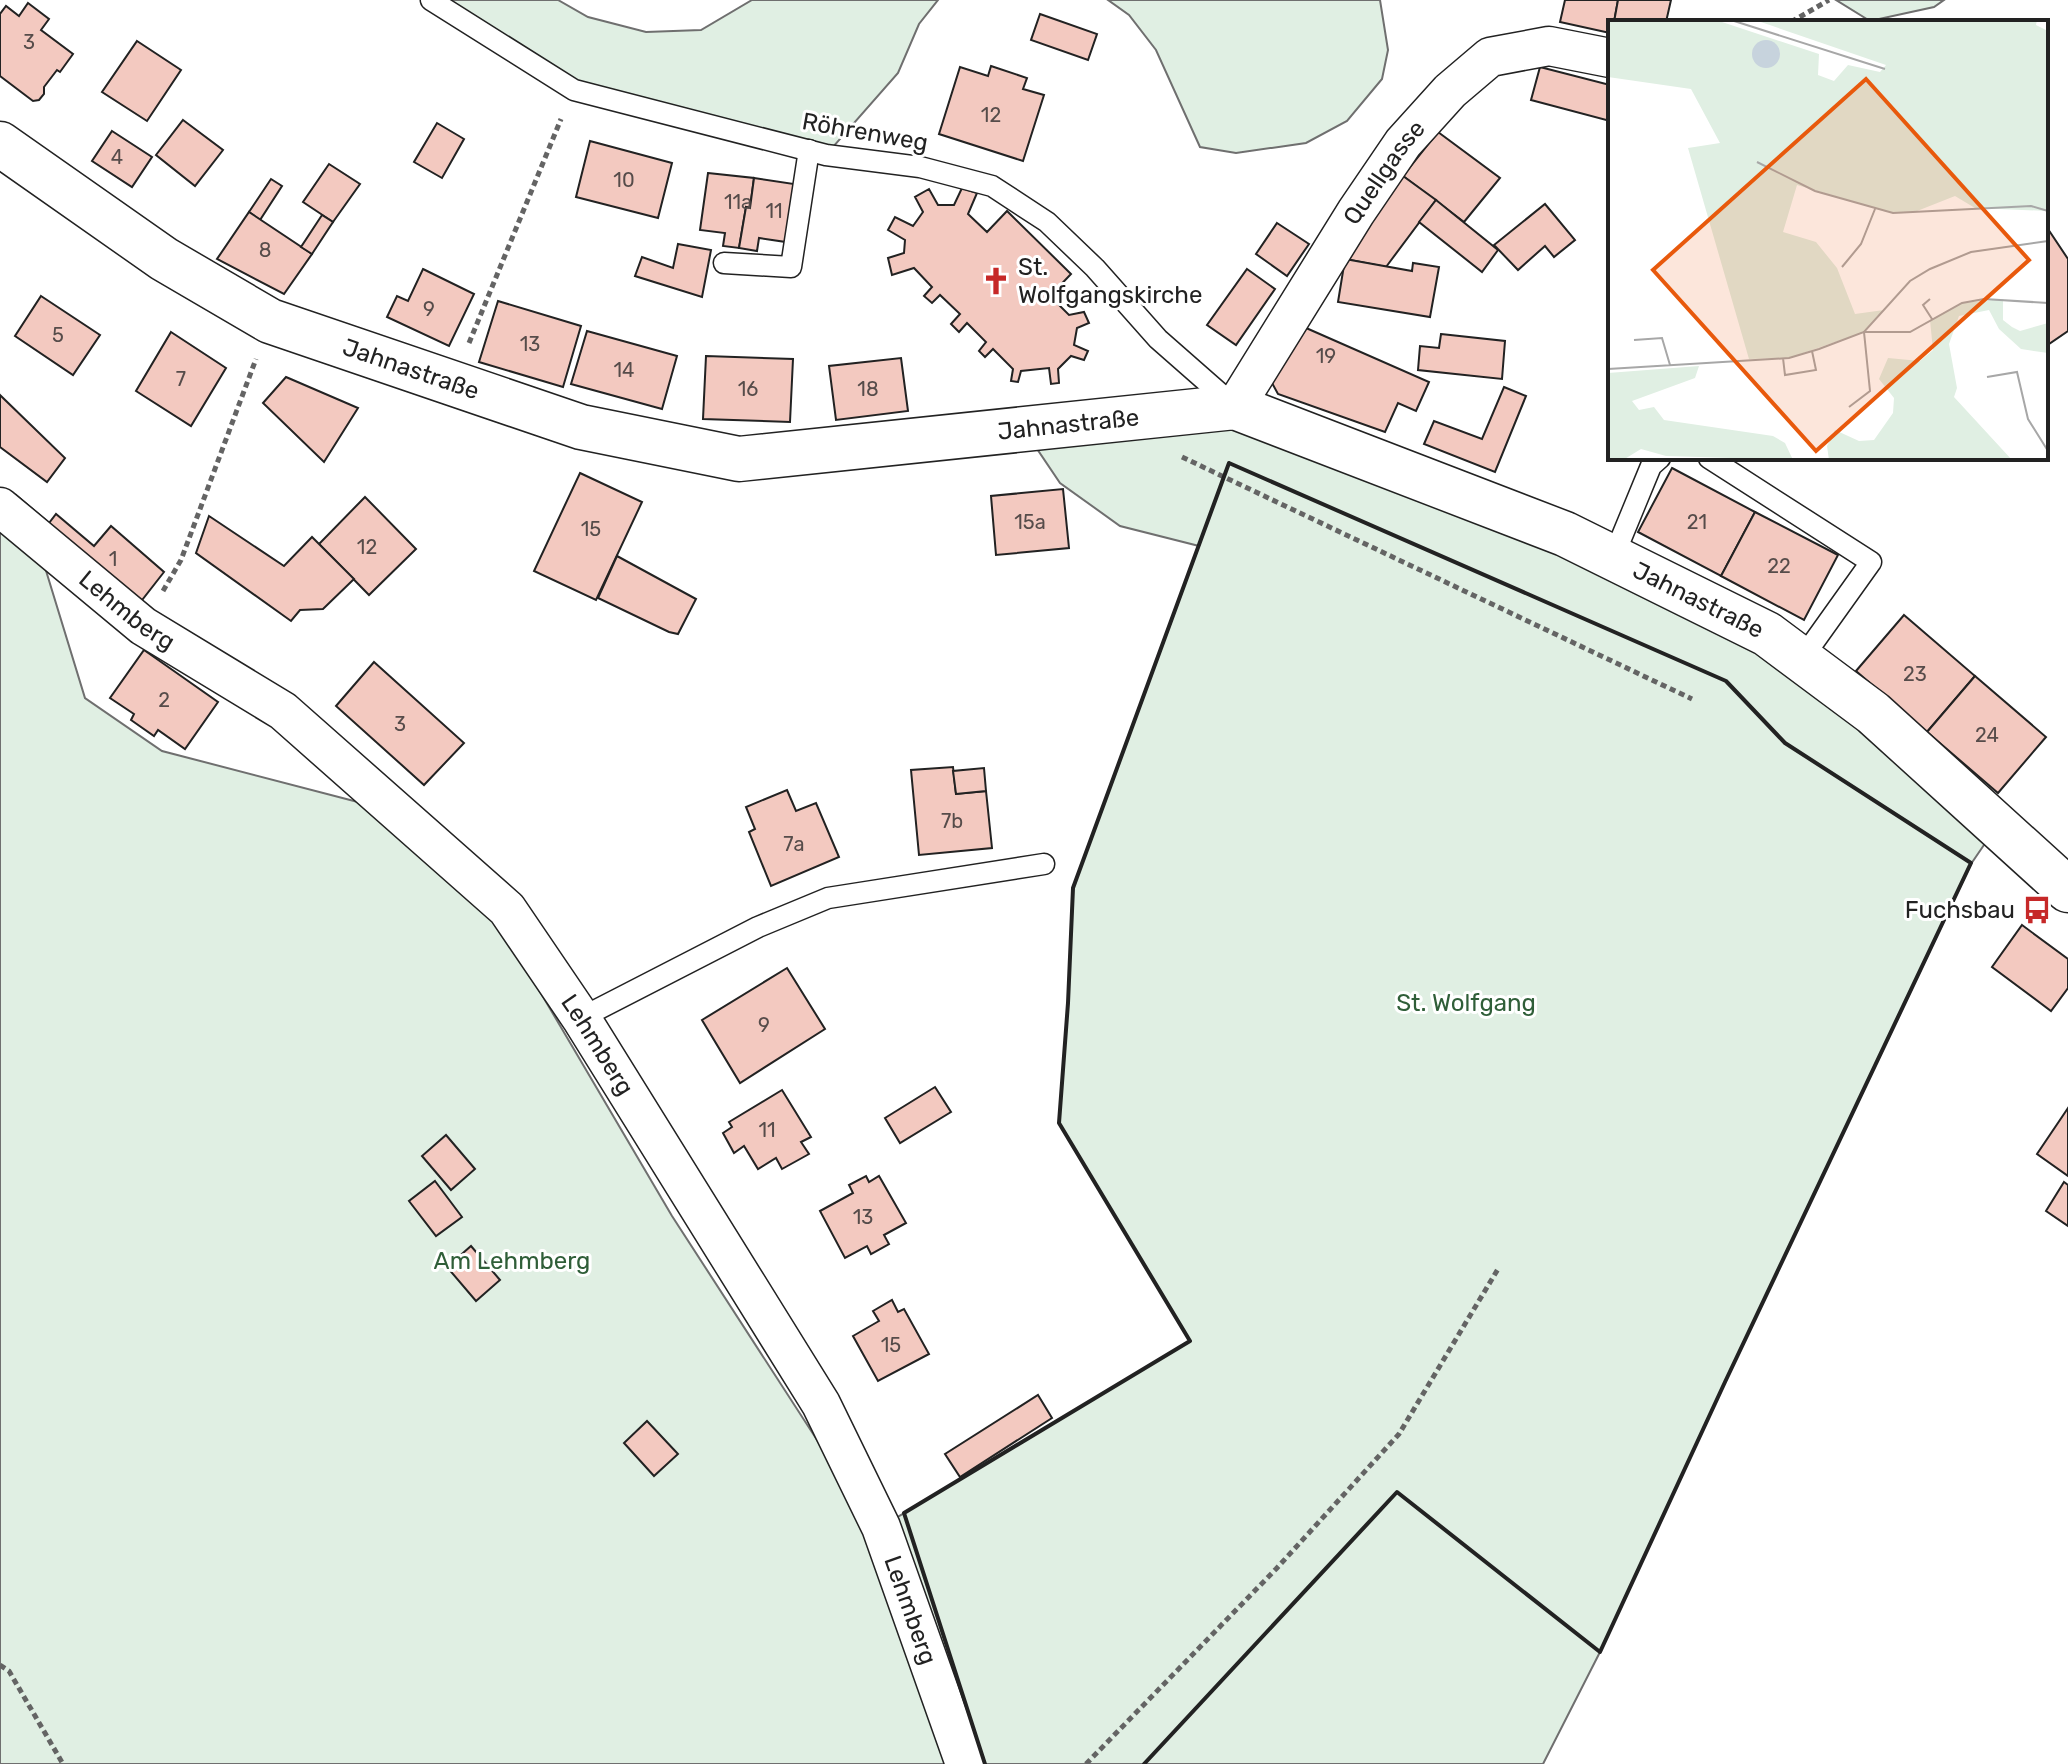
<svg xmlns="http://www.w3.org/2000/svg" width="2068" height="1764" font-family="Rubik,sans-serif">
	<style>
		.green { fill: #e0efe3; stroke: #6f6f6f; stroke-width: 2 }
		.building { fill: #f3c9c0; stroke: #222; stroke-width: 2 }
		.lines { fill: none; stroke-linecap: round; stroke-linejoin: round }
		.lane-casing { stroke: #222; stroke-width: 23 }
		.street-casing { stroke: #222; stroke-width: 41 }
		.secondary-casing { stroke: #222; stroke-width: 47 }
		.path { stroke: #646464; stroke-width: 5; stroke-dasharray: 6 4; stroke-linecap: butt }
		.lane { stroke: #fff; stroke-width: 20 }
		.street { stroke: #fff; stroke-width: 38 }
		.secondary { stroke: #fff; stroke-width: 44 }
		.wall { stroke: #222; stroke-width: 4 }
		.labels { text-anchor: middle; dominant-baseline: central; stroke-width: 6; stroke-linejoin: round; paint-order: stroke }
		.number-label { font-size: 20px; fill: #564c4a }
		.street-label { font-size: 24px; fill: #222; stroke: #fff }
		.poi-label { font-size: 24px; fill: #222; stroke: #fff; text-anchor: start }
		.park-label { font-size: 24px; fill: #2f5e38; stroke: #fff }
		.inset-road { fill: none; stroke: #a7a7a7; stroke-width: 2 }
		.view { fill: #e8590c; fill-opacity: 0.15; stroke: #e8590c; stroke-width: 4 }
		.inset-edge { fill: none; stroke: #222; stroke-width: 4 }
	</style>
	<rect width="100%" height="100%" fill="#fff"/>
	<!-- green -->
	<g class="green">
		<path d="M431 0H558L588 17 646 32 701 30 752 0H938L919 24 898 73 826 155 574 90Z"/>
		<path d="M1108 0H1380L1388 50 1382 79 1347 121 1306 143 1236 153 1200 147 1156 50 1129 15Z"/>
		<path d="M1836 0H1944L1934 7 1870 21Z"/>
		<path d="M1235 407 1767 634 1986 842 1971 864 1725 1382 1600 1652 1543 1764H0V507L36 538 85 698 162 751 400 813 507 909 532 978 672 1216 830 1460 881 1527 1190 1341 1059 1123 1068 1003 1073 888 1199 546 1120 526 1060 483 1023 428Z"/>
	</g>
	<!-- building -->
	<g class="building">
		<path d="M1565 0H1618L1614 22H1610V33L1560 22Z"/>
		<path d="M1618 0H1671L1666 22H1614Z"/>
		<path d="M28 3 49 19 41 30 73 54 60 72 57 70 44 87V94L39 100 33 101 0 76V14L6 6 19 16Z"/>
		<path d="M1040 14 1097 34 1088 60 1031 40Z"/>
		<path d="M137 41 181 70 147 121 102 92Z"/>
		<path d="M991 66 1027 78 1023 89 1044 95 1023 161 939 134 960 67 988 76Z"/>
		<path d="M1540 67 1610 85V121L1531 100Z"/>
		<path d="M183 120 223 150 195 186 156 155Z"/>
		<path d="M437 123 464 139 442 178 414 162Z"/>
		<path d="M112 131 152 157 132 187 92 161Z"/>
		<path d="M1438 132 1500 178 1464 222 1403 176Z"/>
		<path d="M590 141 672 163 658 218 576 197Z"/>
		<path d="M329 164 360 184 333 222 303 202Z"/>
		<path d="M708 173 754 178 750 208 746 207 739 248 723 246 725 233 700 230Z"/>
		<path d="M1403 176 1436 200 1386 267 1345 259Z"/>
		<path d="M754 178 794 184 786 242 759 238 757 251 739 248 746 207 750 208Z"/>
		<path d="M271 179 282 186 260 220 249 212Z"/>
		<path d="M962 188 977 193 968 214 987 232 1007 211 1071 274 1050 296 1069 315 1084 312 1089 323 1077 328 1074 345 1088 351 1084 360 1071 356 1058 369 1059 383 1051 384 1049 368 1021 371 1018 382 1011 381 1013 369 993 349 985 357 979 351 986 342 967 323 959 332 951 324 960 314 940 295 932 303 924 296 932 287 914 268 892 275 888 258 904 253 905 240 888 230 895 217 913 226 923 212 915 197 929 189 938 205H954Z"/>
		<path d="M1436 200 1498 250 1482 272 1419 222Z"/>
		<path d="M1545 204 1575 240 1554 257 1545 246 1518 270 1494 245Z"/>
		<path d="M249 212 312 254 284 294 217 259Z"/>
		<path d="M322 215 333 222 312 254 301 247Z"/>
		<path d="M1277 223 1309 244 1287 276 1256 254Z"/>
		<path d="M2046 226 2068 259V331L2046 346Z"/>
		<path d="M678 244 711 250 702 297 635 276 642 257 673 268Z"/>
		<path d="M1345 259 1412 271 1413 263 1439 267 1430 317 1338 302Z"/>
		<path d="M423 269 474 294 449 346 387 317 397 296 408 301Z"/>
		<path d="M1247 269 1275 289 1236 345 1207 325Z"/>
		<path d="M41 296 100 335 73 375 15 336Z"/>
		<path d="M498 301 581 326 563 387 479 362Z"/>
		<path d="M1297 324 1429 382 1416 411 1398 403 1385 432 1278 394 1272 383Z"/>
		<path d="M587 331 677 356 662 409 571 384Z"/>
		<path d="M171 332 226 368 191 426 136 391Z"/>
		<path d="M1441 334 1505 341 1502 379 1418 370 1420 346 1439 348Z"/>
		<path d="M706 356 793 359 790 422 703 419Z"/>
		<path d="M901 358 908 411 836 420 829 366Z"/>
		<path d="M286 377 358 408 324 462 263 403Z"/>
		<path d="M1504 387 1526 396 1495 472 1424 444 1434 421 1482 439Z"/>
		<path d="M0 395 65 458 47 482 0 447Z"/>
		<path d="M1672 468 1755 512 1721 576 1638 532Z"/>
		<path d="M580 473 642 502 596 600 534 571Z"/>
		<path d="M1063 489 1069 548 996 555 991 496Z"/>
		<path d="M16 495 49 523 56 514 94 546 111 526 164 572 135 609 10 502Z"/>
		<path d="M365 497 416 549 369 595 319 544Z"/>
		<path d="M1755 512 1838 555 1804 620 1721 576Z"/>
		<path d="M209 516 284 566 312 537 354 579 323 609 300 610 291 621 196 553Z"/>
		<path d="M617 556 696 599 678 634 669 632 598 598Z"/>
		<path d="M1904 615 1975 676 1927 732 1856 671Z"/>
		<path d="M144 650 218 702 185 749 158 730 154 736 131 720 134 714 110 698Z"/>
		<path d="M374 662 464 743 424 785 336 706Z"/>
		<path d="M1975 676 2046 737 1998 793 1927 732Z"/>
		<path d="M953 767 956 794 986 791 992 848 919 855 911 770Z"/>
		<path d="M984 768 986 791 956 794 953 771Z"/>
		<path d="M787 790 796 811 816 803 839 857 771 886 749 832 755 829 746 807Z"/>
		<path d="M2022 925 2068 959V988L2051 1011 1992 967Z"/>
		<path d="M787 968 825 1029 740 1083 702 1020Z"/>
		<path d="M935 1087 951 1112 900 1143 885 1118Z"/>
		<path d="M782 1090 811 1137 801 1142 809 1154 782 1169 776 1158 758 1169 744 1146 734 1153 723 1133 732 1127 729 1122Z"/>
		<path d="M2068 1108V1176L2037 1154Z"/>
		<path d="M446 1135 475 1169 451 1190 422 1156Z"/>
		<path d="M866 1176 869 1182 879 1176 906 1223 884 1235 889 1244 871 1254 867 1246 845 1258 820 1211 853 1193 849 1185Z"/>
		<path d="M435 1181 462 1217 436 1236 409 1201Z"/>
		<path d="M2064 1182 2068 1185V1226L2046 1211Z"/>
		<path d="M471 1246 500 1280 476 1301 447 1267Z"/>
		<path d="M892 1300 898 1312 904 1309 929 1354 878 1381 853 1336 879 1321 873 1311Z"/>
		<path d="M1038 1395 1052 1418 960 1477 945 1454Z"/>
		<path d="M647 1421 678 1454 654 1476 624 1443Z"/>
	</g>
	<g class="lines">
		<defs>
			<g id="lane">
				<path d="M431 0 574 90 826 155 920 167 992 186 1047 222 1095 268 1158 339 1232 404"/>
				<path d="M724 263 791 267 809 150"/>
				<path d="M1709 458 1871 562 1801 660"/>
				<path d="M1613 558 1651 466 1660 458"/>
				<path d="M581 1018 758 927 828 898 1044 864"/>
			</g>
			<g id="street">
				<path id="s1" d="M1235 407 1356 212 1403 143 1450 91 1490 57 1549 46 1610 58"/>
				<path id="s2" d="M0 507 143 626 283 711 507 909 581 1018 821 1404 881 1527 965 1764"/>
			</g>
			<g id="secondary">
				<path id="s3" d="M0 144 164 259 270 321 581 427 739 459 1235 407 1565 534 1767 634 1873 713 2068 890"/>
			</g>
		</defs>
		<!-- lane casing -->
		<use href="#lane" class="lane-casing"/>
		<!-- street casing -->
		<use href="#street" class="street-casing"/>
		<!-- secondary casing -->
		<use href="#secondary" class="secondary-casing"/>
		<!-- path -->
		<g class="path">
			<path d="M1791 22 1829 0"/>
			<path d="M469 343 561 119"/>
			<path d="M1182 457 1692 699"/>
			<path d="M163 591 181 560 256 359"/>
			<path d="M0 1665 9 1671 63 1764"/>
			<path d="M1086 1764 1276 1569 1399 1434 1498 1269"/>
		</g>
		<!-- lane -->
		<use href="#lane" class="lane"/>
		<!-- street -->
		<use href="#street" class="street"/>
		<!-- secondary -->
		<use href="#secondary" class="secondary"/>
		<!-- wall -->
		<path class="wall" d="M985 1764 904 1513 1190 1341 1059 1123 1068 1003 1073 888 1229 463 1726 681 1785 743 1971 863 1725 1382 1600 1652 1397 1492 1144 1764"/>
	</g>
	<!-- icons -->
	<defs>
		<symbol id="church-bare" viewBox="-9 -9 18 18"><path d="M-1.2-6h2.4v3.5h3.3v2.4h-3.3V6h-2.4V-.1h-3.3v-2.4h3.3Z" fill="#c62828" stroke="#fff" stroke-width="2.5" paint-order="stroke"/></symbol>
		<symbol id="bus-bare" viewBox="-9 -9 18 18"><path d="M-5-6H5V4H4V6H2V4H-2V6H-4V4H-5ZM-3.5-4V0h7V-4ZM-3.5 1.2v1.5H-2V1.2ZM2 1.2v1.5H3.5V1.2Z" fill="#c62828" stroke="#fff" stroke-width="2.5" paint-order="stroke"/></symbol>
	</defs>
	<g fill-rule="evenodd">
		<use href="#church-bare" x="976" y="261" width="40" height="40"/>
		<use href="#bus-bare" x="2017" y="890" width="40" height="40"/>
	</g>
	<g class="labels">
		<!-- number labels -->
		<g class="number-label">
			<text x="29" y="42">3</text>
			<text x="991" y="115">12</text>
			<text x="117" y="157">4</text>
			<text x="624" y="180">10</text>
			<text x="738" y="202">11a</text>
			<text x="774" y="211">11</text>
			<text x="265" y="250">8</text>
			<text x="429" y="309">9</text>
			<text x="58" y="335">5</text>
			<text x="530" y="344">13</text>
			<text x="1326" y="356">19</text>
			<text x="624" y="370">14</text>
			<text x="181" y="379">7</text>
			<text x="748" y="389">16</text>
			<text x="868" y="389">18</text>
			<text x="1030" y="522">15a</text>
			<text x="1697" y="522">21</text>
			<text x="591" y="529">15</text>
			<text x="367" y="547">12</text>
			<text x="113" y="559">1</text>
			<text x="1779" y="566">22</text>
			<text x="1915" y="674">23</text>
			<text x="164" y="700">2</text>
			<text x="400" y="724">3</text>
			<text x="1987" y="735">24</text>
			<text x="952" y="821">7b</text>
			<text x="794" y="844">7a</text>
			<text x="764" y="1025">9</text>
			<text x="767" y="1130">11</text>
			<text x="863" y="1217">13</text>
			<text x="891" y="1345">15</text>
		</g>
		<!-- street labels -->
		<g class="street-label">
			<text transform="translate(865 132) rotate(10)">Röhrenweg</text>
			<text stroke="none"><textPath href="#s1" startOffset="278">Quellgasse</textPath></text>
			<text stroke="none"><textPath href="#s3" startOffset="472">Jahnastraße</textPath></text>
			<text stroke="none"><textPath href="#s3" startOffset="1144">Jahnastraße</textPath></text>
			<text stroke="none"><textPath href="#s3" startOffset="1814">Jahnastraße</textPath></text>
			<text stroke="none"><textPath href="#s2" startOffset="164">Lehmberg</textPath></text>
			<text stroke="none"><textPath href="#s2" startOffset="812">Lehmberg</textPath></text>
			<text stroke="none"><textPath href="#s2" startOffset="1460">Lehmberg</textPath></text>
		</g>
		<!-- poi labels -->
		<g class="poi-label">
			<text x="1018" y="267">St.<tspan x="1018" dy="28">Wolfgangskirche</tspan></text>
			<text x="2015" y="910" text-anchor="end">Fuchsbau</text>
		</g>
		<!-- park labels -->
		<g class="park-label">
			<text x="1466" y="1003">St. Wolfgang</text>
			<text x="512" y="1261">Am Lehmberg</text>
		</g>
	</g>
	<!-- overview -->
	<g transform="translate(1608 20)">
		<rect width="440" height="440" fill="#fff"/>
		<path d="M0 0H108L211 34 210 55 226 61 240 45 272 52 278 45 147 0H429L428 5 440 11V191L367 188 347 176 304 193H285L189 165 175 212 208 222 229 248 247 294 276 290 256 312 181 338 141 339 80 128 112 123 83 69 0 57ZM395 279V300L404 307 412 311 440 303V333L413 329 391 309 381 290 351 296 341 324 349 368 346 377 404 440H221L219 426 227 410 251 421 266 420 285 393 286 378 271 359 280 338 312 341 325 330 322 300 354 283ZM91 346 87 358 24 381 31 390 46 387 56 400 165 416 177 423 185 440 58 436 33 429 15 440H0V353Z" fill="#e0efe3"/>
		<path d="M144 34a14 14 0 1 1 28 0a14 14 0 1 1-28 0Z" fill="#c7d3dd"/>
		<path class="inset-road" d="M123 0 277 49M149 142 207 171 285 193 423 186 440 191M234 247 253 224 267 189M322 279 315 285 324 299M26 320 54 318 62 345M175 338 177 355 208 350 204 331M0 349 181 338 211 329 256 312 302 261 322 249 363 232 440 221M379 357 409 352 420 399 440 431M241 387 262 371 256 312H302L354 283 376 279 440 283"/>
		<path class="view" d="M258 59 421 240 208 431 45 250Z"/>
		<rect width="440" height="440" class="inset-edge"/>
	</g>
</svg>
